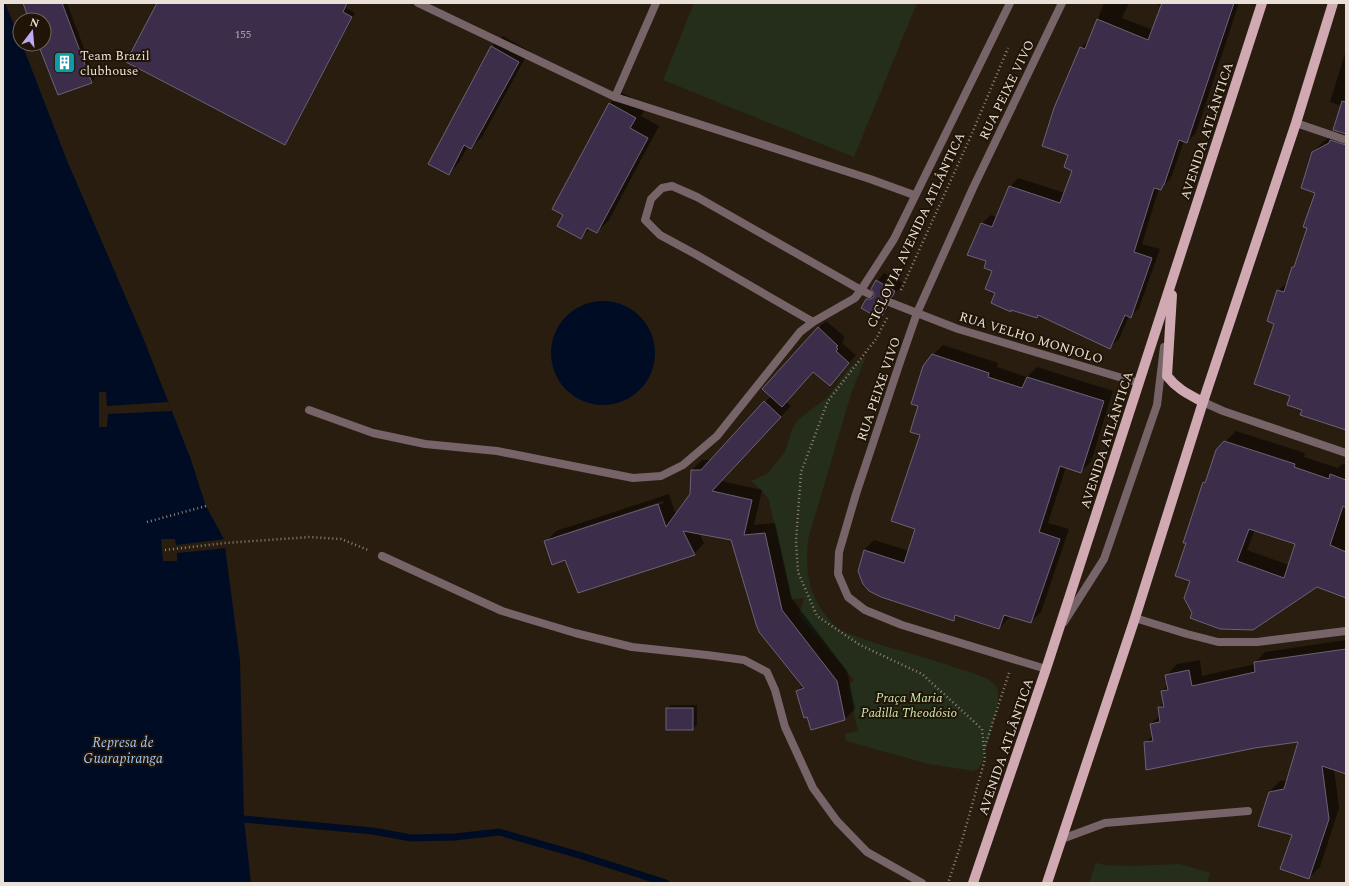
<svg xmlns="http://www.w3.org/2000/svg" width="1349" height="886" font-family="Spectral,serif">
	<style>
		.green { fill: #242e1b }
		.water { fill: #000c24 }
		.pier { fill: #291d10 }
		.shadow { fill: #0007; fill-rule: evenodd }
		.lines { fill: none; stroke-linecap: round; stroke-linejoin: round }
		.stream { stroke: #000c24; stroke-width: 7 }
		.building { fill: #3c2d4b; stroke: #6b6374; fill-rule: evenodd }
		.path { stroke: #90877c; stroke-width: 2.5; stroke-dasharray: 1 3; stroke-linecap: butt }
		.service { stroke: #776468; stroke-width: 8 }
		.minor { stroke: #776468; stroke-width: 8 }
		.tertiary { stroke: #776468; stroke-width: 8 }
		.primary { stroke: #d0a9b2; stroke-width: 10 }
		.labels { text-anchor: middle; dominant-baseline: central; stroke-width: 4; stroke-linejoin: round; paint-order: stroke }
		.number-label { font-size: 11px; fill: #beb4b5 }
		.poi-label { font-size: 13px; fill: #e9e1d8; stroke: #201407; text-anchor: start }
		.street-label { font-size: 13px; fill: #e9e1d8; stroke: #201407 }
		.park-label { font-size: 13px; font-style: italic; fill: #cceaaf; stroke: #201407 }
		.water-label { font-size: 14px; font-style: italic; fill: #9fc6fa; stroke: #201407 }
	</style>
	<rect width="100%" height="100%" fill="#291d10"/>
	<!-- green -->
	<g class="green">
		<path d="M694 3H917L854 157 663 80Z"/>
		<path d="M866 357 852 391 809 536C803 571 810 605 839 629 843 632 848 633 853 635 868 641 883 646 899 650 920 656 942 663 963 670 974 674 991 677 997 688 1003 700 985 751 981 765L978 769 973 771 929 764 846 741 845 734 858 731 848 686 854 680 799 615 804 598 791 599 769 500 763 492 751 481 767 474 785 452 793 427 800 418 828 397 850 367Z"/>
		<path d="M1096 863 1105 865 1131 866 1180 864 1210 873 1207 883H1089Z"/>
	</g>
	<!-- water -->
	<g class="water">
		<path d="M3 3H5L20 40V44H22L66 158 142 335 190 457 206 506 224 539 240 661 244 819 251 883H3Z"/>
		<circle cx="603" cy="353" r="52"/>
	</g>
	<!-- pier -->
	<g class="pier">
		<path d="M99 392H106L107 406 168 402 172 411 108 414 107 427H99Z"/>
		<path d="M161 539H175L176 545 226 539 227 548 177 553V561H163Z"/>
	</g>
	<!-- shadow -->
	<g class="shadow">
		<path d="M25 3H67L95 78 92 82 39 44H44V20H30Z"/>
		<path d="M159 3H348L346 8 355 13 288 140 284 144Z"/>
		<path d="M1104 3H1129L1122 18 1153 30 1162 7 1154 3H1239L1196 133 1187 142 1184 141 1172 175 1169 180 1161 189 1159 188 1142 244 1160 249 1139 308 1131 316H1129L1119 339 1110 347 1039 315 1037 317 996 292 994 270 987 260 968 254 982 223 991 215 997 217 1010 187 1018 178 1065 193 1073 170 1069 155 1081 48 1090 39Z"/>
		<path d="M503 36 529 51 482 137 471 148 468 146 459 163 449 173 492 47Z"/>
		<path d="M1346 50V429L1303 409 1291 396 1276 323 1278 291 1289 280 1293 267 1296 264 1308 227 1316 192 1313 152 1324 141 1340 131 1341 106 1330 102Z"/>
		<path d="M621 92 647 106 641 116 659 126 609 220 597 232 590 229 581 238 564 215 609 104Z"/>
		<path d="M884 273 903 283 900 288 892 296 894 299 888 309 880 317 867 299 874 292 877 281Z"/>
		<path d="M826 321 845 337 843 339 844 341 842 343 856 355 837 377 814 371 786 402 791 406 721 481 762 490 754 525 775 523 792 599 847 671 855 709 845 719 797 691 803 685 732 539 699 533 704 543 694 554 565 559 546 542 556 531 669 494 676 516 691 494 692 470 702 460H711L771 396 818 328ZM663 501 664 503 557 538V536Z"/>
		<path d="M943 345 998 363 997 367 1027 377 1037 367 1113 391 1091 462 1081 472 1066 467 1048 523 1069 529 1041 612 1031 622 1010 616 1009 618 999 628 958 615 953 620 860 573 864 550 874 540 909 551 916 528 921 435 933 355Z"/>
		<path d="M1236 431 1305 453 1304 457 1338 468 1342 464 1346 465V597L1317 586 1193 613 1187 543 1184 542 1204 482 1208 478 1225 442ZM1255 530 1296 543 1289 565 1247 550Z"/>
		<path d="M1346 640V771L1334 769 1339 808 1320 867 1309 878 1293 834 1269 792 1280 781 1288 780 1299 740 1146 769 1145 743 1153 735 1151 724 1160 715 1159 707 1164 703 1162 691 1168 685 1167 675 1177 664 1200 660 1202 676 1255 664V663L1265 652Z"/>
		<path d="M671 705H697V725L693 729 667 708Z"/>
	</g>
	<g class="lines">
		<!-- stream -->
		<path class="stream" d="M236 817 244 819 373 831 411 838 455 837 499 832 579 855 666 883"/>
	</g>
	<!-- building -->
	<g class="building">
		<path d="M23 3H62L92 83 58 95 38 44H44V20H29Z"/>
		<path d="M157 3H347L343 12 352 17 285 145 126 62Z"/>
		<path d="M1162 3H1234L1187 143 1179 140 1164 185H1163L1161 190 1154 188 1134 252 1152 258 1131 318 1125 315 1110 349 1038 315 1037 318 1011 310V312L991 303 995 293 985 289 992 271 984 268 986 261 967 255 981 223 992 227 1009 186 1060 203 1072 171 1064 167 1068 155 1042 146 1054 108 1080 47 1085 49 1097 19 1148 40Z"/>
		<path d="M491 46 519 62 471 149 464 145 449 175 428 164Z"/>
		<path d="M1342 101 1346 102V134L1333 130Z"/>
		<path d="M609 103 636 118 630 128 648 138 597 233 587 228 581 239 557 226 563 215 552 209Z"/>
		<path d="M1330 140 1346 145V430L1300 415 1302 410 1287 405 1290 396 1254 384 1274 324 1267 321 1277 290 1284 292 1292 267H1294L1307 228 1303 227 1315 193 1301 188 1312 152 1329 143Z"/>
		<path d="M876 280 895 291 892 297H888L884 300V303L887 307 880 319 861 308 866 299H870L874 297V293L871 289Z"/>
		<path d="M818 327 838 346 836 347 838 349 836 351 849 363 830 386 813 372 782 407 762 389Z"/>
		<path d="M932 354 989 373 988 377 1022 388 1027 377 1104 401 1081 473 1060 466 1039 532 1060 539 1031 623 1004 615 999 629 955 615 954 621 881 597 869 591 863 584 861 579 858 571 864 550 904 563 915 529 891 521 920 435 910 432 918 406 911 404 923 366Z"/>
		<path d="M764 401 781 417 712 491 752 500 744 535 765 533 782 610 837 681 845 720 811 730 807 717 804 718 796 691 804 688 759 632 756 624 731 540 683 531 695 555 578 593 565 560 552 565 544 541 658 504 666 527 690 494 691 470H701Z"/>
		<path d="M1224 441 1295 464 1294 467 1329 479 1330 474 1346 480V508L1343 506 1330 545 1346 552V598L1317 587 1253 630 1220 629 1190 618 1192 613 1184 598 1190 581 1175 576 1186 543H1183L1203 482 1205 483 1216 450ZM1249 529 1295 544 1284 578 1237 561Z"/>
		<path d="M1346 649V774L1322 766 1329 819 1309 879 1280 869 1292 835 1258 826 1269 792 1284 789 1298 742 1255 748 1146 770 1144 742 1153 741 1150 724 1160 722 1158 707H1164L1161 691 1168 690 1165 675 1189 670 1192 686 1255 672 1254 662Z"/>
		<rect x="666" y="708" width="27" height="22"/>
	</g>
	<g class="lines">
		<!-- path -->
		<g class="path">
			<path d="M901 290 970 138 1008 48"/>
			<path d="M887 318 876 339 828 401 801 472 796 541 798 572 817 616 860 645 922 674 982 729 985 759 961 844 948 883"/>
			<path d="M147 522 206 506"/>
			<path d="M165 550 225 543 310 537 341 539 368 550"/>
			<path d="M985 746 1009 673"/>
		</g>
		<!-- service -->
		<g class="service">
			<path d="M418 3 615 97 870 179 914 195"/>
			<path d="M615 97 656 3"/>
			<path d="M869 294 861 290 894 239 1010 3"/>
			<path d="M889 302 917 313"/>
			<path d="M309 410 373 433 425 444 497 451 633 478 661 476 683 465 717 436 800 332 813 322 855 298 861 290 697 197 672 186 662 188 651 199 645 220 660 235 697 255 813 322"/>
			<path d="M382 556 502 611 575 633 632 647 707 655 744 660 767 672 775 690 785 727 813 788 837 821 867 852 922 883"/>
			<path d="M1064 622 1104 559 1157 405 1164 347"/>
			<path d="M1062 839 1105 823 1248 811"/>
		</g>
		<!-- minor -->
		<g class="minor">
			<path d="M1296 123 1346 140"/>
			<path d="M917 313 958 329 1139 383"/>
			<path d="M1135 618 1187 634 1218 642H1257L1346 631"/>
			<path d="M1046 669 902 625 865 610 848 597 838 574 839 552 856 494 900 362 917 313 973 188 1062 3"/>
		</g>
		<!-- tertiary -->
		<path class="tertiary" d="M1203 402 1223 411 1346 453"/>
		<!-- primary -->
		<g class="primary">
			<path d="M1172 295 1167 376C1177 389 1188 394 1203 402"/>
			<path d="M973 883 1046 669 1262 3"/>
			<path d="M1047 883 1135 618 1203 402 1296 123 1333 3"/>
		</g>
	</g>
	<!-- icons -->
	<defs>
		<symbol id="building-square" viewBox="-11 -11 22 22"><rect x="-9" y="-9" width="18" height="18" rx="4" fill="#0f9aa8" stroke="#201407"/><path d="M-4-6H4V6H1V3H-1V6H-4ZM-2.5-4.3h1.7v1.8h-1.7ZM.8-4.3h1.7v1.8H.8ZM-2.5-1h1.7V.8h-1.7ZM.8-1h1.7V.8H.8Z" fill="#fff"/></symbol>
	</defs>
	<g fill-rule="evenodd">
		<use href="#building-square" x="52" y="50" width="25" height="25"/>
	</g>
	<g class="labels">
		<!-- number labels -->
		<g class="number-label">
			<text x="243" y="34">155</text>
		</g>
		<!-- poi labels -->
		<g class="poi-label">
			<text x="80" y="56">Team Brazil<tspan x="80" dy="15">clubhouse</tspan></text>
		</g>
		<!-- street labels -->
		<g class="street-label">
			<text transform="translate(1007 90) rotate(-64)">RUA PEIXE VIVO</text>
			<text transform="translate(1207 131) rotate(-72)">AVENIDA ATLÂNTICA</text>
			<text transform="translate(916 230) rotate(-65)">CICLOVIA AVENIDA ATLÂNTICA</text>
			<text transform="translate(1031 338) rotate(17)">RUA VELHO MONJOLO</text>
			<text transform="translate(879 389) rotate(-71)">RUA PEIXE VIVO</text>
			<text transform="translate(1107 440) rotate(-72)">AVENIDA ATLÂNTICA</text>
			<text transform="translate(1006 747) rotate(-71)">AVENIDA ATLÂNTICA</text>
		</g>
		<!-- park labels -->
		<g class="park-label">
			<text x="909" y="698">Praça Maria<tspan x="909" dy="15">Padilla Theodósio</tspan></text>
		</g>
		<!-- water labels -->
		<g class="water-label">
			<text x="123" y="742">Represa de<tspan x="123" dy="16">Guarapiranga</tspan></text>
		</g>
	</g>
	<!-- border -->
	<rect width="1349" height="886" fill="none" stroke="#e9e1d8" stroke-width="8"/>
	<!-- north arrow -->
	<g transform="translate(32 32) rotate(16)"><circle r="19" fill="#201407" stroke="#70665b"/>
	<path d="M0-3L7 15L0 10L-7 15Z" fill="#bfa9f4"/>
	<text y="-6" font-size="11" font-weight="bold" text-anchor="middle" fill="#e9e1d8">N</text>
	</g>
</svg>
